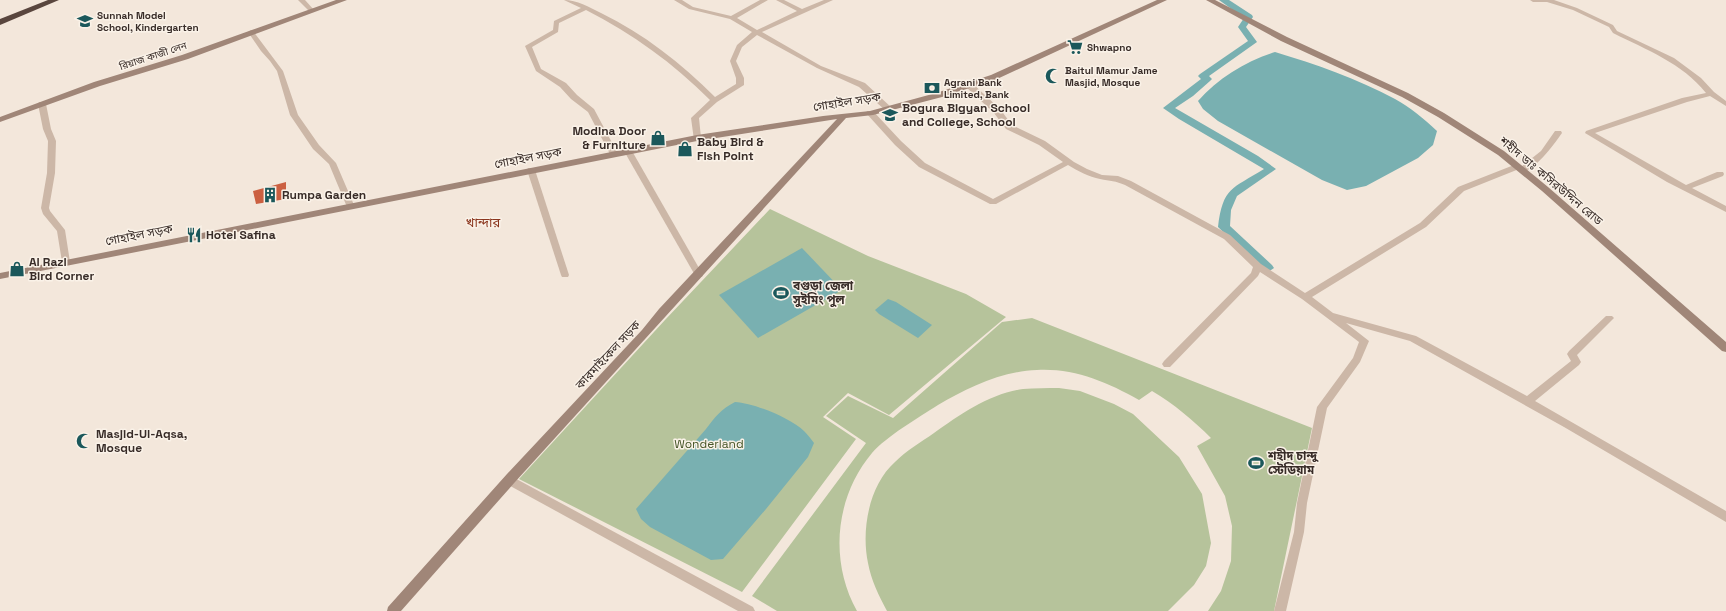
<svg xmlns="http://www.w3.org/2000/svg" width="1726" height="611" font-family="'Space Grotesk','Noto Sans Bengali',sans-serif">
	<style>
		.green { fill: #b6c39b }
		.water { fill: #79b0b1 }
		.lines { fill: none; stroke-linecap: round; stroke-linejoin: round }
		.canal { fill: #79b0b1; fill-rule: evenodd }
		.building { fill: #cb6041 }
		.street { fill: #ccb7a7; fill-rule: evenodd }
		.secondary { fill: #a08678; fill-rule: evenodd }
		.highway { fill: #59463e; fill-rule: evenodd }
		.labels { text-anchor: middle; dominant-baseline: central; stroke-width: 3; stroke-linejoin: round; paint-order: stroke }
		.far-poi-label { font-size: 10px; font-weight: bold; fill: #382c28; stroke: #faf2e8; text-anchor: start }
		.far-street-label { font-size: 10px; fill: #382c28; stroke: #faf2e8 }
		.street-label { font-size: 12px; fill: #382c28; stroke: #faf2e8 }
		.poi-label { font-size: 12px; font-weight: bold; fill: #382c28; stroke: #faf2e8; text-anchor: start }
		.park-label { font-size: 12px; fill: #47572a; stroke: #faf2e8 }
		.neighbourhood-label { font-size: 13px; fill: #8a351d; stroke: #faf2e8 }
	</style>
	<rect width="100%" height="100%" fill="#f3e7db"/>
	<!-- green -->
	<g class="green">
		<path d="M770 209 868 256 966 294 1006 317 889 415 848 393 823 417 856 439 742 592 519 479 665 320Z"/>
		<path d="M1032 318 1312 428 1274 611H1208L1221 591 1231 561 1232 526 1225 496 1197 446 1211 438C1193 420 1174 404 1152 391L1139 400C1107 382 1074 368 1037 370 1002 371 967 388 938 405 918 418 887 436 872 453 835 497 829 561 857 611H777L752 596 866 443 826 416 848 396 893 418 1002 322Z"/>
		<path d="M1059 388 1080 391 1114 404 1133 414 1179 457 1202 494 1211 543 1206 566 1194 585 1168 611H887C879 596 871 580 868 563 861 530 869 485 895 462 906 451 921 442 934 433 959 415 991 393 1023 389 1035 388 1047 388 1059 388Z"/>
	</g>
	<!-- water -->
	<g class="water">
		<path d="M1275 52C1315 64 1358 79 1395 99 1410 107 1424 119 1437 131L1433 145 1418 158 1366 186 1347 190 1322 180 1218 121 1203 109 1198 101C1218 78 1246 61 1275 52Z"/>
		<path d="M802 248 842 290 758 338 719 295Z"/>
		<path d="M888 299 896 302 932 325 918 338 879 314 875 310Z"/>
		<path d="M735 402C754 403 790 418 804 431 808 435 811 439 814 443L808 457 766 509 723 559 711 560 650 527 641 519 636 509 706 429C715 417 721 409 735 402Z"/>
	</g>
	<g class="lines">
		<!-- canal -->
		<path class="canal" d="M1219 0H1229L1252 15 1253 17 1246 27 1257 42 1209 76 1212 79 1210 81 1193 96 1175 108 1258 156 1276 169 1237 196 1231 210 1230 226 1272 265 1274 268 1268 272 1264 271 1218 227C1223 187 1232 189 1264 169L1179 119 1163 108 1201 79 1198 76 1200 74 1248 41 1238 27 1244 18Z"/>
	</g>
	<!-- building -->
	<path class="building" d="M286 182V199L256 204 253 191Z"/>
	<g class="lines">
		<!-- street -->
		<g class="street">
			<path d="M298 0H305L314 10V12H310Z"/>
			<path d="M564 0C577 0 589 7 601 13 644 34 681 63 715 97L736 84V78L730 61 737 45 752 32 730 19 689 9 674 0H682L693 7 731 16 760 0H768L737 18 757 30 797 11 776 0H784L802 9 824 0H833L762 32 821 66 865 83 892 108 888 110H885L859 87 817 68 757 35 742 47 736 61 744 78V85L717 102 699 118 701 138 700 140H694L691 118 710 100C673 63 633 34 586 10L559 23 558 32 532 47 541 69 566 83 577 95 594 109 618 154 617 156H611L588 112 571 99 560 87 536 71 525 46 553 30 554 21 581 8Z"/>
			<path d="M1530 0H1554L1577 8 1613 25 1617 31 1674 58 1701 78 1714 92 1726 101V106L1710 96 1687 102 1595 133 1686 185 1717 172H1723L1724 174 1723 176 1692 188 1726 206V212L1667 182 1585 133 1586 131 1682 98 1706 93C1682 63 1647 50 1613 33L1609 27 1573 10 1547 2H1533Z"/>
			<path d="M251 30 253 31 283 71 298 115 319 145 336 163 354 205 353 207H347L329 164 313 149 290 115 277 71 270 61 261 51 248 32Z"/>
			<path d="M966 83H972L1000 109 1012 125 1045 141 1074 162 1087 169 1102 175 1118 176 1131 181 1230 235 1261 264 1305 293 1420 223 1458 187 1514 165H1517L1521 167 1541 151 1555 131H1561L1562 133C1555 143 1533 174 1519 172V169L1464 191 1426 227 1312 297 1333 313 1416 336 1527 396 1571 361 1567 354 1569 351 1606 316H1612L1614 318 1577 355 1581 362 1579 365 1535 401 1726 511V522L1564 427 1410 341 1346 323 1369 341 1360 362 1327 408 1307 503 1304 532 1286 611H1274L1294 532 1297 503 1317 407 1353 358 1359 342 1302 299 1260 272 1258 276 1170 367H1164L1162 364 1164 361 1251 273 1253 267 1224 239 1125 185C1116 181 1110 181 1100 179 1089 177 1078 171 1068 165L996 204H990L919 167 895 145 866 113 867 111H873L901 141 925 163 993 199 1063 162 1039 145 1006 129 994 113 966 87Z"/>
			<path d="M39 102H42L46 104 51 129 56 141 55 173 49 208 50 211 65 230 70 262 66 265 62 262 57 231 43 214 41 208 47 173 48 141 43 129 38 104Z"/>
			<path d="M625 149H628L632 151 703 275 702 277H696L624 151Z"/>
			<path d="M528 168H531L535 170 569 275 568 277H562L561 275 527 170Z"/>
			<path d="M509 475 753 607 755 611H738L505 483 504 480 505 477Z"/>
		</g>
		<!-- secondary -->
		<g class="secondary">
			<path d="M336 0H347L188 59 100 86 0 122V117L94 82 182 55Z"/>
			<path d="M1157 0H1167L997 79 942 97 873 115 846 118 515 482 401 611H387L388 607 507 474 642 330 659 309 837 119 697 141 0 279V273L697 135 823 116 870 111 936 93 991 75Z"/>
			<path d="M1206 0H1215L1287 37 1408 93 1444 113 1504 151 1548 187 1726 342V352L1722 351 1542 191 1498 155 1438 117 1402 97 1281 41Z"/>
		</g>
		<!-- highway -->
		<path class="highway" d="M48 0H59L0 25V19Z"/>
	</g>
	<!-- icons -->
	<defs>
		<symbol id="school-bare" viewBox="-9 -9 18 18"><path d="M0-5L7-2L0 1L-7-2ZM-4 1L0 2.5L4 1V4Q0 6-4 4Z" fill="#1b585b" stroke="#faf2e8" stroke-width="2.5" paint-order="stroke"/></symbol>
		<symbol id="supermarket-bare" viewBox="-9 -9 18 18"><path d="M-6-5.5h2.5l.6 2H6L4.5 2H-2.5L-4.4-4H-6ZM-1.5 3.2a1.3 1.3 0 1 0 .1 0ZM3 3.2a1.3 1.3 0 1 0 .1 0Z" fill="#1b585b" stroke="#faf2e8" stroke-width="2.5" paint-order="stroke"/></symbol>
		<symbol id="mosque-bare" viewBox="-9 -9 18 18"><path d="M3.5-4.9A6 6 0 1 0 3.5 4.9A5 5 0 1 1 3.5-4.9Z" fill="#1b585b" stroke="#faf2e8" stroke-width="2.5" paint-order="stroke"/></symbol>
		<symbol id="bank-bare" viewBox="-9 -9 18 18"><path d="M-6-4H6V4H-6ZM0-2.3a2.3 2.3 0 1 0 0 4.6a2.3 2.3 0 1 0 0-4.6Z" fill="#1b585b" stroke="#faf2e8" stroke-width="2.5" paint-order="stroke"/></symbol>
		<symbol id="shop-bare" viewBox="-9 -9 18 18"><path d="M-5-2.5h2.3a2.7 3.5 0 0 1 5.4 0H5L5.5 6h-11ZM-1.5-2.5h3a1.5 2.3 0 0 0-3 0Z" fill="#1b585b" stroke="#faf2e8" stroke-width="2.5" paint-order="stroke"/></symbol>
		<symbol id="building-bare" viewBox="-9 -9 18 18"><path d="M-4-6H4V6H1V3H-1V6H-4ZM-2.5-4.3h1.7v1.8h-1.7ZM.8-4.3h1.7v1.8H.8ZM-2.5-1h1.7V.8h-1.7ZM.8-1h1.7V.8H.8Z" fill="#1b585b" stroke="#faf2e8" stroke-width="2.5" paint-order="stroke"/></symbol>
		<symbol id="restaurant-bare" viewBox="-9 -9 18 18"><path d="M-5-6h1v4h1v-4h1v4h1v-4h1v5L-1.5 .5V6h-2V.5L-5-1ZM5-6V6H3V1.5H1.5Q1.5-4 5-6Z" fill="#1b585b" stroke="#faf2e8" stroke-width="2.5" paint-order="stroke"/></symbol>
		<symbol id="stadium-bare" viewBox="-9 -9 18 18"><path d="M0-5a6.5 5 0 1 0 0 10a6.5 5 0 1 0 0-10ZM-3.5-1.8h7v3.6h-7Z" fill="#1b585b" stroke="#faf2e8" stroke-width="2.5" paint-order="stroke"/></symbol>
	</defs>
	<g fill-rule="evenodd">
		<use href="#school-bare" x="74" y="10" width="22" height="22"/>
		<use href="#supermarket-bare" x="1064" y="36" width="22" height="22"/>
		<use href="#mosque-bare" x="1042" y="65" width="22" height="22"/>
		<use href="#bank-bare" x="921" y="77" width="22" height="22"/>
		<use href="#school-bare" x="879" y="104" width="22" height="22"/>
		<use href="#shop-bare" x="647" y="127" width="22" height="22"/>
		<use href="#shop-bare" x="674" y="138" width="22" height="22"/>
		<use href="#building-bare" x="259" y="184" width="22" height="22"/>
		<use href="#restaurant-bare" x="183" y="224" width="22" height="22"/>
		<use href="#shop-bare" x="6" y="258" width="22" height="22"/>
		<use href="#stadium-bare" x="770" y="282" width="22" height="22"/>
		<use href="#mosque-bare" x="73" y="430" width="22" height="22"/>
		<use href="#stadium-bare" x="1245" y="452" width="22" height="22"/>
	</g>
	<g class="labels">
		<!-- far-poi labels -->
		<g class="far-poi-label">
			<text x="97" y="15">Sunnah Model<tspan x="97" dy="12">School, Kindergarten</tspan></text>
			<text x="1087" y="47">Shwapno</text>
			<text x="1065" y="70">Baitul Mamur Jame<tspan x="1065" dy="12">Masjid, Mosque</tspan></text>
			<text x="944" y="82">Agrani Bank<tspan x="944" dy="12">Limited, Bank</tspan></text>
		</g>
		<!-- far-street labels -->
		<g class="far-street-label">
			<text transform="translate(153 56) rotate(-18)">রিয়াজ কাজী লেন</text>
		</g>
		<!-- street labels -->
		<g class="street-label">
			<text transform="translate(847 102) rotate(-9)">গোহাইল সড়ক</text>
			<text transform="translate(528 158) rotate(-11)">গোহাইল সড়ক</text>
			<text transform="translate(1551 181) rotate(40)">শহীদ ডাঃ কসিরউদ্দিন রোড</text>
			<text transform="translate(139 235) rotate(-11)">গোহাইল সড়ক</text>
			<text transform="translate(608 355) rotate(-47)">কারমাইকেল সড়ক</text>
		</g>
		<!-- poi labels -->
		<g class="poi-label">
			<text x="902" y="108">Bogura Bigyan School<tspan x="902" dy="14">and College, School</tspan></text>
			<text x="646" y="131" text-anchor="end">Modina Door<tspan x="646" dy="14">&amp; Furniture</tspan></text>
			<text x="697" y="142">Baby Bird &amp;<tspan x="697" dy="14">Fish Point</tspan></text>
			<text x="282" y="195">Rumpa Garden</text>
			<text x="206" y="235">Hotel Safina</text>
			<text x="29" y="262">Al Razi<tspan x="29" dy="14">Bird Corner</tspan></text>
			<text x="793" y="286">বগুড়া জেলা<tspan x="793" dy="14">সুইমিং পুল</tspan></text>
			<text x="96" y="434">Masjid-Ul-Aqsa,<tspan x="96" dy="14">Mosque</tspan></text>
			<text x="1268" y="456">শহীদ চান্দু<tspan x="1268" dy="14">স্টেডিয়াম</tspan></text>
		</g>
		<!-- park labels -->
		<g class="park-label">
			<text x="709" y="444">Wonderland</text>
		</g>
		<!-- neighbourhood labels -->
		<g class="neighbourhood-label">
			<text x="483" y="222">খান্দার</text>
		</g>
	</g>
</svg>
